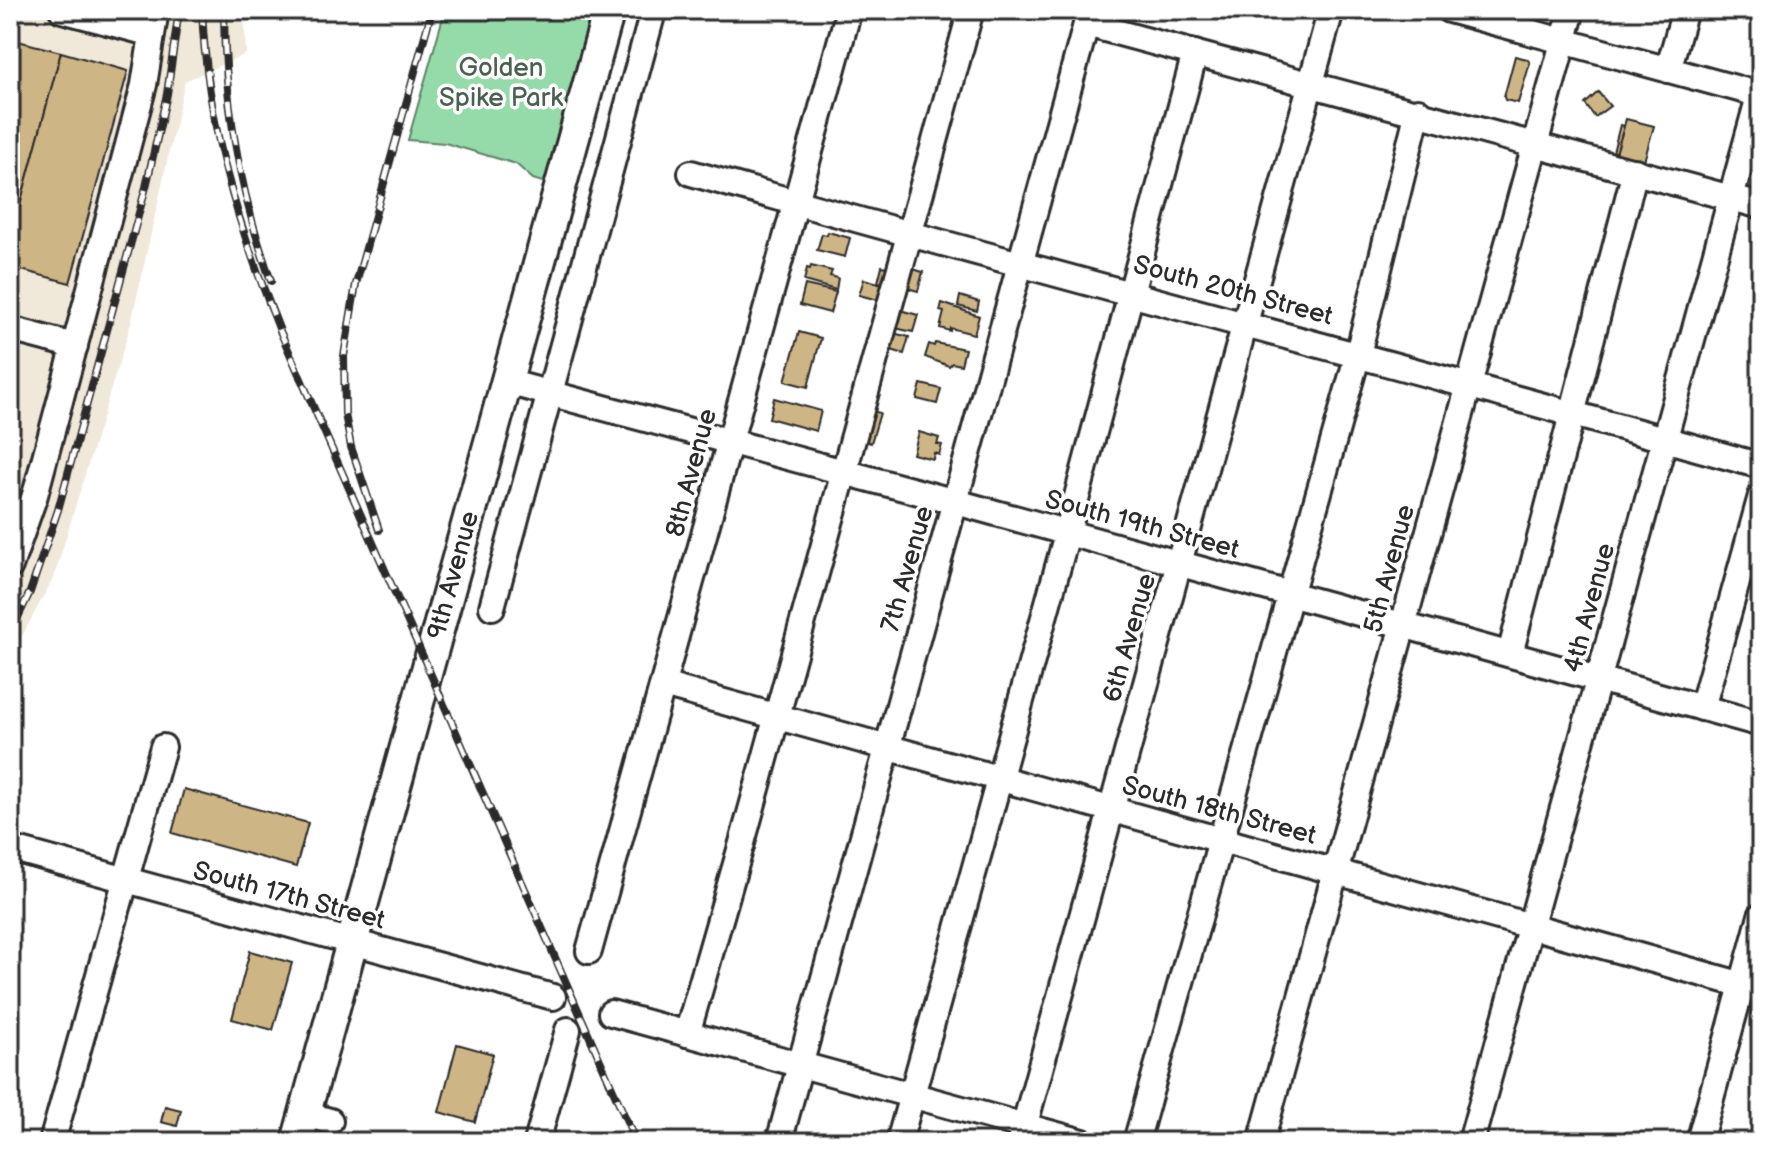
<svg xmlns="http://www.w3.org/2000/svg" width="1771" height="1152" font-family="'Balsamiq Sans',sans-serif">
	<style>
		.built { fill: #f0e9da }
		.green { fill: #94dba9; stroke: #60836a; stroke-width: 2 }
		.building { fill: #ceb585; stroke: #2b2b2b; stroke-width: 2 }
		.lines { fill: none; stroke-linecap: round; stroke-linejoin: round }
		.minor-casing { stroke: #2b2b2b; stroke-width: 30 }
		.major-casing { stroke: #2b2b2b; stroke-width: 36 }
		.minor { stroke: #fff; stroke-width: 24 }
		.major { stroke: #fff; stroke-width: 30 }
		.rail-casing { stroke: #2b2b2b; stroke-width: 8 }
		.rail { stroke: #fff; stroke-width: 5; stroke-dasharray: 15; stroke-linecap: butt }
		.labels { text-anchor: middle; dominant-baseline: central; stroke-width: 7; stroke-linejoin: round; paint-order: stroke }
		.park-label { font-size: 26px; fill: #4a6051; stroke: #fff }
		.street-label { font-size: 26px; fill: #2b2b2b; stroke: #fff }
	</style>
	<rect width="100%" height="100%" fill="#fff"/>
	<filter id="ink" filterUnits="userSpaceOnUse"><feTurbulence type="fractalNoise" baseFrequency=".0125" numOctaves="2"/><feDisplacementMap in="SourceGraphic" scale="16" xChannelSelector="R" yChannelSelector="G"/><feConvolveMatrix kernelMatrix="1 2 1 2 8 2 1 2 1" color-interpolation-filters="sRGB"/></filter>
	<g filter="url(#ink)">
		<!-- built -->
		<path class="built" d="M10 10H244L246 54 185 81 131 323 54 577 10 658Z"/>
		<!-- green -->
		<path class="green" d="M445 10H598L549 184 533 179 516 164 445 143 408 140Z"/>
		<!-- building -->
		<g class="building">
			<path d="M10 39 61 52 10 242Z"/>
			<path d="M61 52 128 71 70 283 10 267V242Z"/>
			<path d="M1515 56 1527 59 1530 63 1518 103 1505 100 1504 97Z"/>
			<path d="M1598 92 1610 106 1595 117 1585 104Z"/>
			<path d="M1626 119 1654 126 1642 168 1614 160Z"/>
			<path d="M1620 125 1624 126 1616 153 1613 152Z"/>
			<path d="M828 232 850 238 845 257 817 250 822 234 827 235Z"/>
			<path d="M811 266 832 271 830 276 838 278 836 290 804 281 807 268 810 269Z"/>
			<path d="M882 266 894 269 890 285 878 282Z"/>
			<path d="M906 267 923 272 918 291 900 286Z"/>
			<path d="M864 279 882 284 878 300 859 295Z"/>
			<path d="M805 285 836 292 830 313 800 305Z"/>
			<path d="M960 296 979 302 977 311 958 306Z"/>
			<path d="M942 303 979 316 974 334 950 328V331L940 328 944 312 940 311Z"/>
			<path d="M900 310 918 315 913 332 895 328Z"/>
			<path d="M799 332 821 338 808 387 785 381Z"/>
			<path d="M889 332 909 337 904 354 885 348Z"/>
			<path d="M935 343 965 349 961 365 952 363 949 366 925 357 929 344 934 346Z"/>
			<path d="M921 384 941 389 937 404 917 399Z"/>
			<path d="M774 398 821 411 816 431 769 418Z"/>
			<path d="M867 410 880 413 871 443 859 439Z"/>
			<path d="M919 432 939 438 937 444 942 445 939 455 934 453 933 459 913 454Z"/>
			<path d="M184 789 308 823 296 867 172 833Z"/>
			<path d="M250 951 292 963 273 1030 232 1019Z"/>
			<path d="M457 1044 493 1054 475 1122 439 1112Z"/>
			<path d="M165 1106 181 1110 177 1126 161 1122Z"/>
		</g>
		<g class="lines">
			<defs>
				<g id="minor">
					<path d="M62 10 152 34"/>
					<path d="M1449 10 1761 95"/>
					<path d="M1086 24 1761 206"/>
					<path d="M1668 70 1685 10"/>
					<path d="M691 173C1047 274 1405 366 1761 466"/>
					<path d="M10 329 75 346"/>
					<path d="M507 382 956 502 1761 724"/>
					<path d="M10 566 35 495 144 85 156 10"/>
					<path d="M492 607 651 19 649 10"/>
					<path d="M1510 654 1635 171"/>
					<path d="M663 685 1761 990"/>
					<path d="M1702 708 1761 496"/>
					<path d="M10 848 553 997"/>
					<path d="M589 951 849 10"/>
					<path d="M611 1013 1083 1142"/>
					<path d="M687 1034 742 843 971 10"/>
					<path d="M305 1114 330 1121"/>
					<path d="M52 1142 163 747"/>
					<path d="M537 1142 568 1030"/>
					<path d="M779 1142 1090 10"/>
					<path d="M899 1142 1067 534 1195 53"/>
					<path d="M1020 1142 1331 10"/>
					<path d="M1136 1142 1358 354 1418 111"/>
					<path d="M1261 1142 1572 10"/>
					<path d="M1471 1142 1761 89"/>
					<path d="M1699 1142 1761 916"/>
				</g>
				<g id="major">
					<path id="s1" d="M297 1142 609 10"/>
				</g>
			</defs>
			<!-- minor casing -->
			<use href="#minor" class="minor-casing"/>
			<!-- major casing -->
			<use href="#major" class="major-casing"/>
			<!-- minor -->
			<use href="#minor" class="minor"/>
			<!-- major -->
			<use href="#major" class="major"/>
			<defs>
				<g id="rail">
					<path d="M202 10C207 127 237 223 280 331L636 1142"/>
					<path d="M224 10C224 102 240 194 271 281"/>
					<path d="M379 530 351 447 345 414 344 356 356 284 432 10"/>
					<path d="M10 634 30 592 58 510 146 187 167 94 179 10"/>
				</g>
			</defs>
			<!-- rail casing -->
			<use href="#rail" class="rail-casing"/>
			<!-- rail -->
			<use href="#rail" class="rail"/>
		</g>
	</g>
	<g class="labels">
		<!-- park labels -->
		<g class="park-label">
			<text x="501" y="68">Golden<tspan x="501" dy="30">Spike Park</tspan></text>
		</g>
		<!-- street labels -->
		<g class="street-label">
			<text transform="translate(1233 291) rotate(15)">South 20th Street</text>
			<text transform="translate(692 473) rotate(-75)">8th Avenue</text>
			<text transform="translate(1142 525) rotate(15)">South 19th Street</text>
			<text transform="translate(908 569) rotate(-74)">7th Avenue</text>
			<text transform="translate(1390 569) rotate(-75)">5th Avenue</text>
			<text stroke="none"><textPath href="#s1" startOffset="588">9th Avenue</textPath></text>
			<text transform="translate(1590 608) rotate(-75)">4th Avenue</text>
			<text transform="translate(1130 638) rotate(-74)">6th Avenue</text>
			<text transform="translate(1219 811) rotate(15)">South 18th Street</text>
			<text transform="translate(289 896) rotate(15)">South 17th Street</text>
		</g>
	</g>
	<!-- margin -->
	<rect width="1771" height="1152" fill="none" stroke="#fff" stroke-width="40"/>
	<rect x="20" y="20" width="1731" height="1112" fill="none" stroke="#2b2b2b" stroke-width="3" filter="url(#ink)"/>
</svg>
